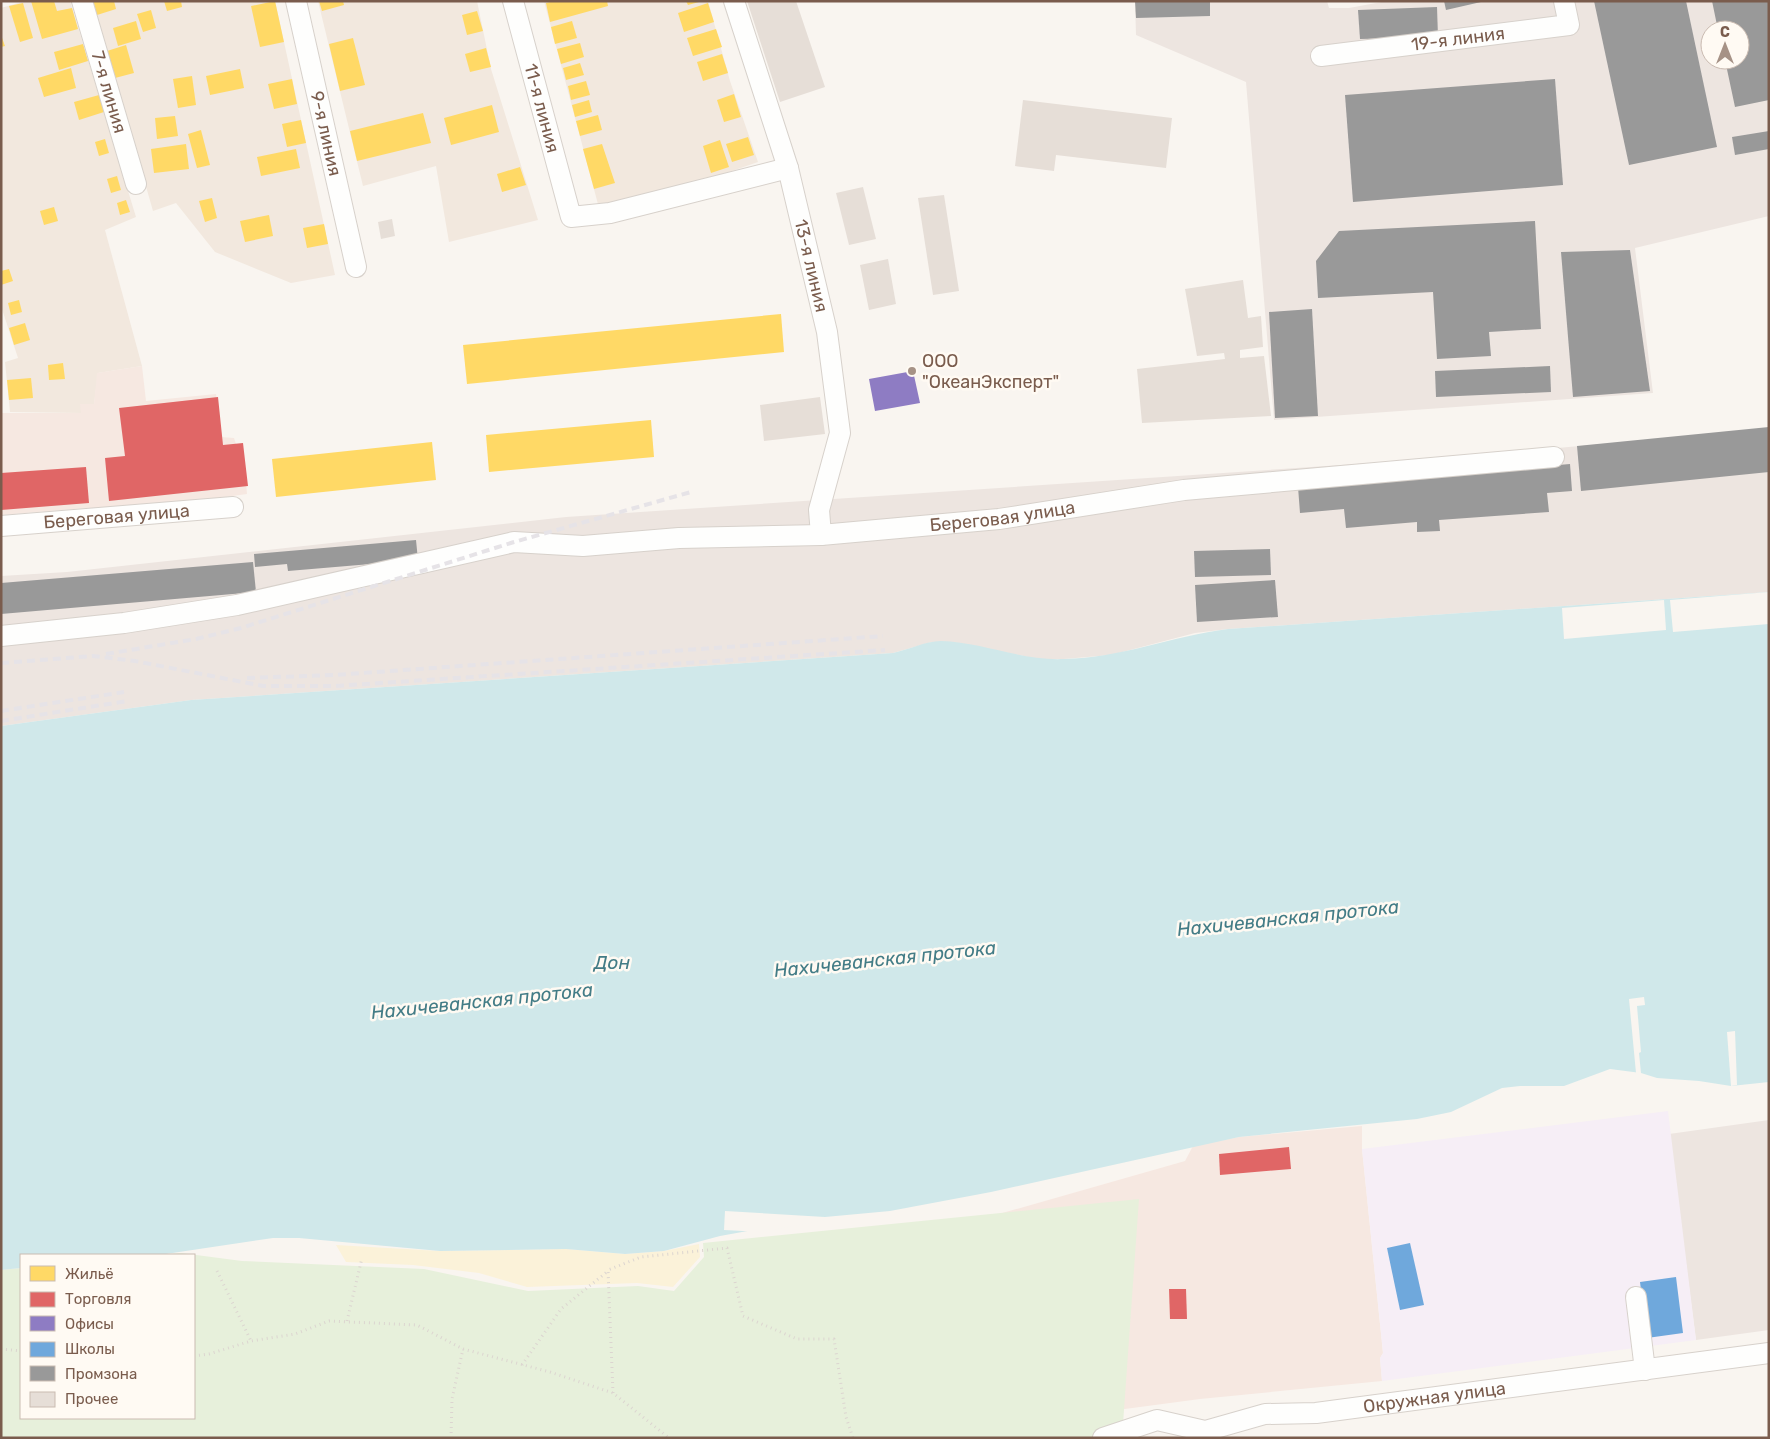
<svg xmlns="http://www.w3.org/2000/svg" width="1770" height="1439" font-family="Rubik,sans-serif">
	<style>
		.residential { fill: #f2e8de }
		.commercial { fill: #f6e8e1 }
		.industrial { fill: #ede5e0; fill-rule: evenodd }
		.education { fill: #f6eef6 }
		.green { fill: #e7f0db }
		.sand { fill: #fbf2d9 }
		.water { fill: #d0e8ea }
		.pier { fill: #f9f5f0 }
		.homes { fill: #ffd966 }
		.shops { fill: #e06666 }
		.offices { fill: #8e7cc3 }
		.schools { fill: #6fa8dc }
		.industry { fill: #999 }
		.building { fill: #e6ded7 }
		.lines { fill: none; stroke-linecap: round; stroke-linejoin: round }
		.minor-casing { stroke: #d7d1cb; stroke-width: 22 }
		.path { stroke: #dcd5d0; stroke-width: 3; stroke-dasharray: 1 4; stroke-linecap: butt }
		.minor { stroke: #fefefd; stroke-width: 20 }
		.rail { stroke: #e6e3e7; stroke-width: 4; stroke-dasharray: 8 5; stroke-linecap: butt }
		.poi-dot { fill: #a69286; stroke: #fffaf3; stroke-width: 2 }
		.labels { text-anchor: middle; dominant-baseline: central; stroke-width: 5; stroke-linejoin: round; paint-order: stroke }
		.street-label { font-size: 18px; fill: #7a5c4d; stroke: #fffaf3 }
		.poi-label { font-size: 18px; fill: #7a5c4d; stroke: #fffaf3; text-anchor: start }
		.water-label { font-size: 19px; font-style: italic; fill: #437c86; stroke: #fffaf3 }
	</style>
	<rect width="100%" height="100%" fill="#f9f5f0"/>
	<!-- residential -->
	<g class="residential">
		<path d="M25 1H70L136 217 105 230 142 366 98 373 94 405 81 413 10 412 5 362 18 358 1 306V8Z"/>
		<path d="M93 1H275L335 275 291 283 215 252 176 203 153 211Z"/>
		<path d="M318 1H477L491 69 538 220 449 242 436 166 363 186Z"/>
		<path d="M544 1H708L730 81 758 162 680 189 599 208Z"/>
	</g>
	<!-- commercial -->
	<g class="commercial">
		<path d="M142 366 146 401 216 394 221 437 234 438 237 447 243 448 247 494 88 516 86 508 1 515V413H81L80 404H94L97 373Z"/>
		<path d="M1362 1126V1149L1383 1353 1380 1358 1382 1381 1200 1399 907 1438 848 1257 1185 1161 1193 1146 1239 1137Z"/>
	</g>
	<!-- industrial -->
	<g class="industrial">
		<path d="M1135 1H1327L1329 8H1349L1387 1H1769V216L1635 248 1653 393 1274 420 1246 82 1136 35ZM1710 30H1740V60H1710Z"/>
		<path d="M1769 429V592L1228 629 1195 633 1111 655 1064 659H1038L989 649 932 642 893 653 191 700 1 726V576L67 572 566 517 1446 458Z"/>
		<path d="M1769 1120V1330L1696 1340 1669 1134Z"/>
	</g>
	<!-- education -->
	<path class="education" d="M1668 1111 1696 1340 1382 1381 1380 1358 1383 1353 1362 1149Z"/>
	<!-- green -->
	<path class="green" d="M1139 1199 1122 1438H1V1270L21 1268V1418H194V1255H159L181 1253 242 1261 424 1269 528 1291 638 1286 674 1291 704 1257 703 1243Z"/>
	<!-- sand -->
	<path class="sand" d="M699 1244 700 1257 673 1287 637 1283 527 1287 479 1273 413 1265 346 1262 336 1245 440 1251 566 1249 625 1254 664 1251Z"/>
	<!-- water -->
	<path class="water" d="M1769 592V1082L1731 1086 1699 1081 1657 1078 1641 1073 1610 1069 1564 1086H1520L1502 1088 1451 1112 1417 1119 1239 1137 991 1192 890 1211 825 1217 720 1236 664 1251 625 1254 566 1249 440 1251 299 1238H273L159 1255H21V1268L1 1270V726L191 700 893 653C908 650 925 641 941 641 982 642 1022 661 1064 659 1120 658 1173 636 1228 629Z"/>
	<!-- pier -->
	<g class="pier">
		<path d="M1769 592V624L1673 632 1670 600Z"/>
		<path d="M1664 600 1666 630 1564 639 1562 608Z"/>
		<path d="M1644 997 1645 1005 1637 1006 1641 1052 1639 1053 1641 1073H1636L1629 999Z"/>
		<path d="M1735 1031 1737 1085 1731 1086 1727 1032Z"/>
		<path d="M725 1211 825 1217V1220L762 1232 724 1230Z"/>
	</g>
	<!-- homes -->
	<g class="homes">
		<path d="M31 1H54L57 11 72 8 78 29 42 39Z"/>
		<path d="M93 1H114L116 9 97 15Z"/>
		<path d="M164 1H181L182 7 167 11Z"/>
		<path d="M275 1 284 42 260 47 251 6Z"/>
		<path d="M319 1H343L344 5 322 11Z"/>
		<path d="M554 1H607L608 6 550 22 546 3Z"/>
		<path d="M686 1H699V2L688 5Z"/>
		<path d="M23 3 33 38 20 42 9 6Z"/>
		<path d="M708 3 714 22 684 32 678 13Z"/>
		<path d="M151 10 156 28 143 32 137 14Z"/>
		<path d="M477 11 483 31 467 35 462 15Z"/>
		<path d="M136 21 141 39 118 46 113 28Z"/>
		<path d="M572 21 577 38 555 44 551 27Z"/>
		<path d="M716 29 722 47 693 56 687 38Z"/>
		<path d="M1 35 5 46 1 47Z"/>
		<path d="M353 38 365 85 340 91 329 44Z"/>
		<path d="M580 43 584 57 561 64 557 49Z"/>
		<path d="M83 44 88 61 59 70 54 52Z"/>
		<path d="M126 45 134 73 115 78 107 51Z"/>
		<path d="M486 48 491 67 470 72 465 54Z"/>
		<path d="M722 54 728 73 703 81 697 62Z"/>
		<path d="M580 63 584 75 566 80 563 68Z"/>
		<path d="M71 68 76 88 44 97 38 78Z"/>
		<path d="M240 69 244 88 210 95 206 76Z"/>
		<path d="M192 76 196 105 178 108 173 79Z"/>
		<path d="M292 79 297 104 274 109 268 84Z"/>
		<path d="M586 81 590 95 571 100 568 86Z"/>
		<path d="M734 94 741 117 724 122 717 100Z"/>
		<path d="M99 95 104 112 79 120 74 102Z"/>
		<path d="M589 100 592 112 575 117 572 105Z"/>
		<path d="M492 105 499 132 451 145 444 118Z"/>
		<path d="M423 113 431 143 357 161 350 131Z"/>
		<path d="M598 115 602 130 580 136 576 121Z"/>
		<path d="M175 116 178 136 157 139 155 118Z"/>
		<path d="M301 120 306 143 287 147 282 124Z"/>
		<path d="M201 130 210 165 197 168 188 134Z"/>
		<path d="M748 137 754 155 732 162 726 144Z"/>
		<path d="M105 139 109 153 99 156 95 142Z"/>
		<path d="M720 140 729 167 711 173 703 146Z"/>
		<path d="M186 144 189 169 154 173 151 149Z"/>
		<path d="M602 144 615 183 594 189 583 149Z"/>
		<path d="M296 149 300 168 261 176 257 157Z"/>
		<path d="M520 167 526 185 502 192 497 174Z"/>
		<path d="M117 176 121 190 111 193 107 179Z"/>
		<path d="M212 198 217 218 205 222 199 201Z"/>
		<path d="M126 200 130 212 120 215 117 203Z"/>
		<path d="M54 207 58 221 44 225 40 211Z"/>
		<path d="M269 215 273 236 245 242 240 221Z"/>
		<path d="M324 224 328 244 307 248 303 228Z"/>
		<path d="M9 269 13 281 1 285V271Z"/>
		<path d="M19 300 22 312 11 315 8 303Z"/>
		<path d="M781 314 784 352 467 384 463 345Z"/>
		<path d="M25 323 30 340 14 345 9 328Z"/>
		<path d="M63 363 65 379 49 380 48 365Z"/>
		<path d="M31 378 33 398 9 400 7 380Z"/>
		<path d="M651 420 654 457 489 472 486 435Z"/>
		<path d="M432 442 436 480 276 497 272 459Z"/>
	</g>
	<!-- shops -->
	<g class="shops">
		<path d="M218 397 223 445 243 443 248 486 109 501 105 458 125 456 119 408Z"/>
		<path d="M86 467 89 503 1 510V473Z"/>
		<path d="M1289 1147 1291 1169 1220 1175 1219 1154Z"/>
		<path d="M1169 1289H1186L1187 1319H1170Z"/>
	</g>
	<!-- offices -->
	<path class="offices" d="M913 371 920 403 875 411 869 379Z"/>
	<!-- schools -->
	<g class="schools">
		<path d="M1410 1243 1424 1305 1400 1310 1387 1248Z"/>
		<path d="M1676 1277 1683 1333 1647 1338 1640 1282Z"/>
	</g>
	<!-- industry -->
	<g class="industry">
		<path d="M1135 1H1210V16L1136 18Z"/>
		<path d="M1444 1H1481V2L1446 10Z"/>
		<path d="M1594 1H1686L1717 147 1629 165Z"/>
		<path d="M1712 1H1769V100L1735 107 1725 60H1740V30H1718Z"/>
		<path d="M1437 7 1438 37 1360 39 1358 10Z"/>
		<path d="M1555 79 1563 185 1353 202 1345 95Z"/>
		<path d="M1769 131V149L1735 155 1732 137Z"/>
		<path d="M1535 221 1541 329 1489 332 1491 356 1437 359 1433 292 1318 298 1316 261 1339 231Z"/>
		<path d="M1630 250 1650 391 1573 397 1561 252Z"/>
		<path d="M1312 309 1318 416 1275 418 1269 312Z"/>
		<path d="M1550 366 1551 392 1436 397 1435 371Z"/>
		<path d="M1769 427V472L1581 491 1577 446Z"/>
		<path d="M1570 464 1572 491 1547 493 1549 512 1439 520 1440 531 1417 532V522L1346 528 1344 509 1300 513 1298 487Z"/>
		<path d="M416 540 418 560 288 571 287 564 255 567 254 554Z"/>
		<path d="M1270 549 1271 575 1195 577 1194 551Z"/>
		<path d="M253 562 256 592 1 614V583Z"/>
		<path d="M1275 580 1278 617 1197 622 1195 585Z"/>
	</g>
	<!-- building -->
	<g class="building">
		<path d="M747 1H796L825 87 780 102Z"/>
		<path d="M1023 100 1172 118 1166 168 1056 155 1054 171 1015 166Z"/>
		<path d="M863 187 876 239 849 245 836 193Z"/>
		<path d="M944 195 959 291 933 295 918 198Z"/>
		<path d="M392 219 395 236 381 239 378 222Z"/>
		<path d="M888 259 896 304 869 310 860 265Z"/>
		<path d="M1243 280 1248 318 1261 316 1263 347 1240 350V358L1264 356 1271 416 1142 423 1137 369 1225 359 1224 353 1197 356 1185 289Z"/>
		<path d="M820 397 825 434 764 441 760 405Z"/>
	</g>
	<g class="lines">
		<defs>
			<g id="minor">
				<path id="s1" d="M82 1 136 184"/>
				<path id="s2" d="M296 1 356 267"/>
				<path id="s3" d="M513 1 571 217 610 213 788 168"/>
				<path id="s4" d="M734 1 788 168 827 332 840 433 819 510 821 535"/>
				<path id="s5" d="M1321 56 1569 25 1564 1"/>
				<path id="s6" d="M1 526 233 507"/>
				<path id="s7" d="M1 636 124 623 237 605 514 542 583 546 679 538 821 535 999 519 1184 490 1554 457"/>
				<path d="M1636 1297 1645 1370"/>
				<path id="s8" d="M1103 1438 1157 1420 1205 1431 1265 1414 1316 1413 1769 1353"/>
			</g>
		</defs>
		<!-- minor casing -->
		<use href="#minor" class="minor-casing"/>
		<!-- path -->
		<g class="path">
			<path d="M217 1271 251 1341"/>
			<path d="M347 1321 362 1258"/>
			<path d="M1 1349 21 1351"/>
			<path d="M194 1356 209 1354 251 1341 295 1334 329 1321 417 1325 463 1349 550 1372 613 1393 669 1438"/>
			<path d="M522 1365 561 1309 608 1271"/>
			<path d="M613 1393 608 1270 641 1257 727 1248 743 1316 797 1339H834L846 1417 853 1438"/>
			<path d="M451 1438 452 1399 463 1349"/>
		</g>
		<!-- minor -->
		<use href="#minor" class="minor"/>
		<!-- rail -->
		<g class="rail">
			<path d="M106 654 196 639 241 628 514 542 691 492"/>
			<path d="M1 663 93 656 135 661 263 686H335L885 650"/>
			<path d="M247 678 334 675 883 636"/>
			<path d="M1 711 124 692"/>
			<path d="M1 721 127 701"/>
		</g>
	</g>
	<!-- markers -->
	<circle class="poi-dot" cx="912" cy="371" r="5"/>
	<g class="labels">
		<!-- street labels -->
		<g class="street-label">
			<text stroke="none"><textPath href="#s5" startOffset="138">19-я линия</textPath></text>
			<text stroke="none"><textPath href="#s1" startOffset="95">7-я линия</textPath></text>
			<text stroke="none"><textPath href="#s3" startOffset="111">11-я линия</textPath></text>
			<text stroke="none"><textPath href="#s2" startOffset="136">9-я линия</textPath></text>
			<text stroke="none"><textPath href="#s4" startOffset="276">13-я линия</textPath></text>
			<text stroke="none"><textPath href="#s6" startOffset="116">Береговая улица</textPath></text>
			<text stroke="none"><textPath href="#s7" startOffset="1012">Береговая улица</textPath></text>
			<text stroke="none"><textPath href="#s8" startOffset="339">Окружная улица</textPath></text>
		</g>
		<!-- poi labels -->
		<g class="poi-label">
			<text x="922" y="361">ООО<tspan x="922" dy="21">"ОкеанЭксперт"</tspan></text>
		</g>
		<!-- water labels -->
		<g class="water-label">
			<text transform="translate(1288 918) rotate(-6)">Нахичеванская протока</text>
			<text transform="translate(885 959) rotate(-6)">Нахичеванская протока</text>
			<text x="612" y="962">Дон</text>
			<text transform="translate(482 1001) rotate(-6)">Нахичеванская протока</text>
		</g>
	</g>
	<!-- border -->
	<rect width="1770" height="1439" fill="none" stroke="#7a5c4d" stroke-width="5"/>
	<!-- legend -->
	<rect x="20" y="1254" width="175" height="165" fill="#fffaf3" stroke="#cabbb1"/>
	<rect x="30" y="1266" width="25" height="15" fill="#ffd966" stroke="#cabbb1"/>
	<text x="65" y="1279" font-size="15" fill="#7a5c4d">Жильё</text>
	<rect x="30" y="1292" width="25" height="15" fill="#e06666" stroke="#cabbb1"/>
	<text x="65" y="1304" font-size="15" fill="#7a5c4d">Торговля</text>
	<rect x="30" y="1316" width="25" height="15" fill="#8e7cc3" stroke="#cabbb1"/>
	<text x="65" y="1329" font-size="15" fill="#7a5c4d">Офисы</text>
	<rect x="30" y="1342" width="25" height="15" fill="#6fa8dc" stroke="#cabbb1"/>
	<text x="65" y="1354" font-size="15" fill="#7a5c4d">Школы</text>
	<rect x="30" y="1366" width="25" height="15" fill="#999999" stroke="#cabbb1"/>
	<text x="65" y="1379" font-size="15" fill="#7a5c4d">Промзона</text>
	<rect x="30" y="1392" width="25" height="15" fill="#e6ded7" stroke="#cabbb1"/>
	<text x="65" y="1404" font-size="15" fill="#7a5c4d">Прочее</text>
	<!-- north arrow -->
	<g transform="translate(1725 45)"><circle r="24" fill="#fffaf3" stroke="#cabbb1"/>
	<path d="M0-4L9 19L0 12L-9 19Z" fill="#a69286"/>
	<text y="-8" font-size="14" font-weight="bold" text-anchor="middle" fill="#7a5c4d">С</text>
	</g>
</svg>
